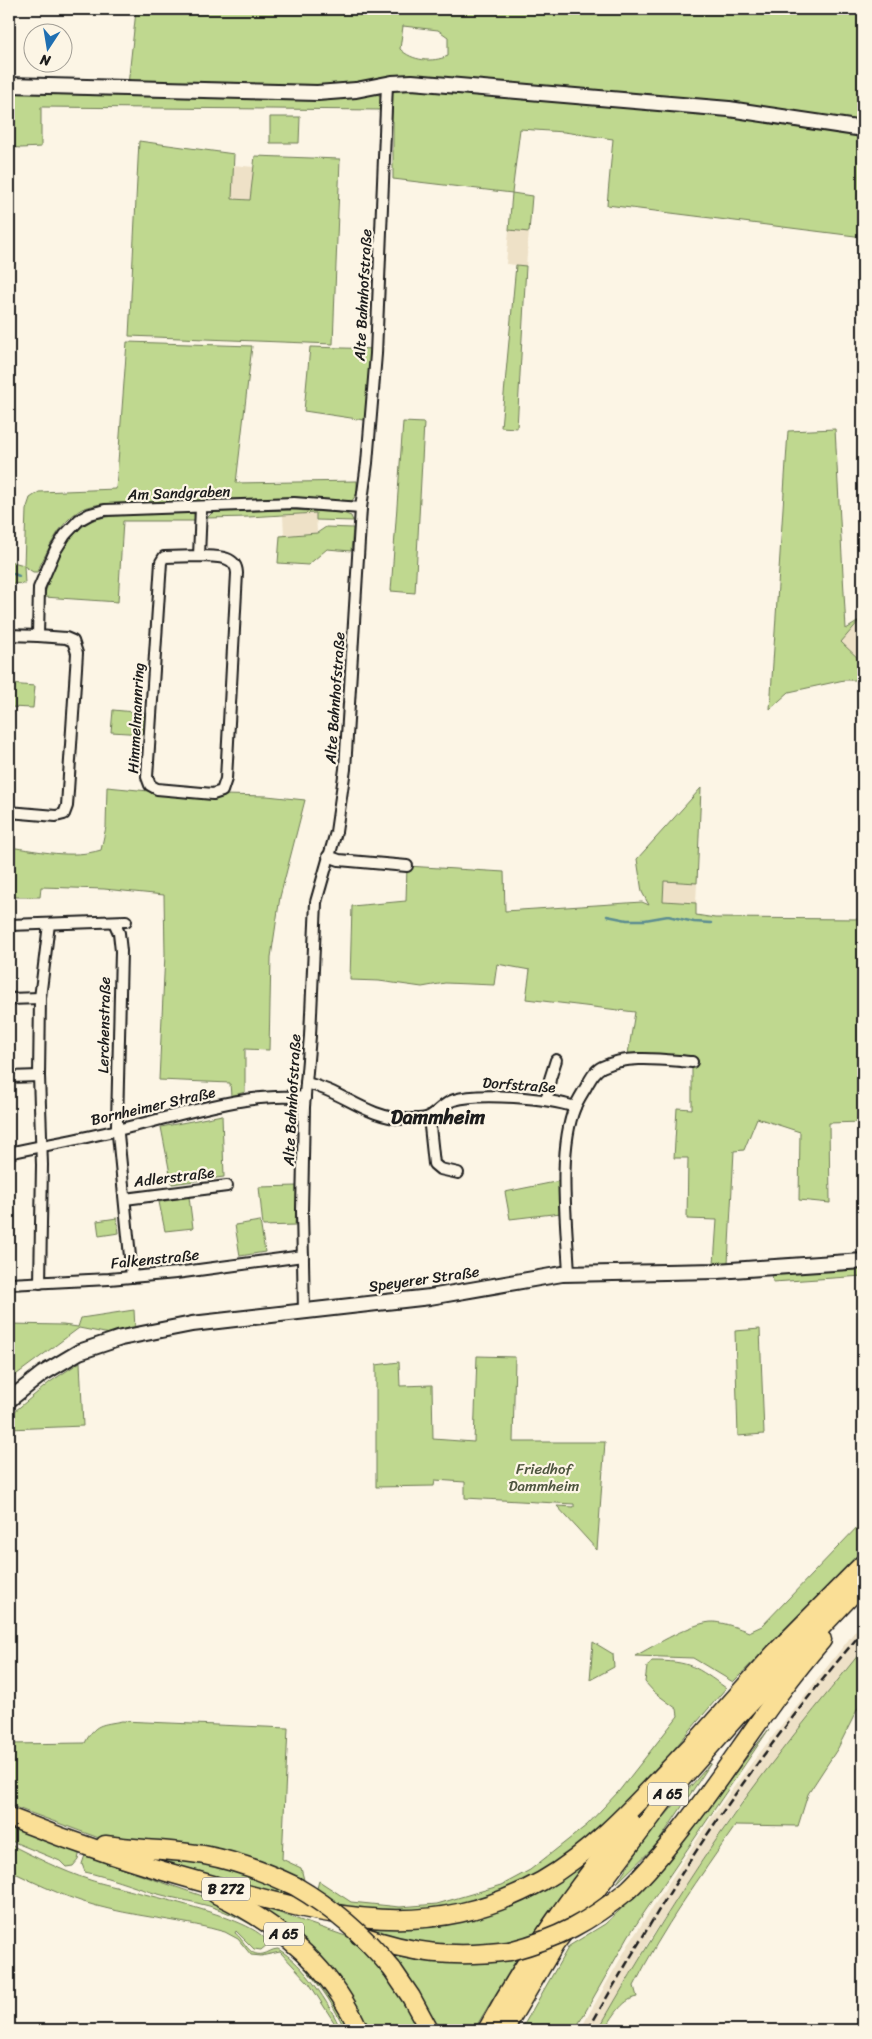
<svg xmlns="http://www.w3.org/2000/svg" width="872" height="2039" font-family="Sriracha,sans-serif">
	<style>
		.built { fill: #eee1c7 }
		.green { fill: #bfd88f; stroke: #6e7a56; fill-rule: evenodd }
		.lines { fill: none; stroke-linecap: round; stroke-linejoin: round }
		.stream { stroke: #5c8d91; stroke-width: 2.5 }
		.street-casing { stroke: #1c1c1c; stroke-width: 14 }
		.secondary-casing { stroke: #1c1c1c; stroke-width: 18 }
		.highway-casing { stroke: #1c1c1c; stroke-width: 21 }
		.street { stroke: #fcf5e5; stroke-width: 10 }
		.secondary { stroke: #fcf5e5; stroke-width: 14 }
		.highway { stroke: #fadf96; stroke-width: 18 }
		.rail { stroke: #1c1c1c; stroke-width: 2.5; stroke-dasharray: 8 4; stroke-linecap: butt }
		.highway-bridge-casing { stroke: #1c1c1c; stroke-width: 21; stroke-linecap: butt }
		.highway-bridge { stroke: #fadf96; stroke-width: 18 }
		.labels { text-anchor: middle; dominant-baseline: central; stroke-width: 4.5; stroke-linejoin: round; paint-order: stroke }
		.shield { fill: #fcf5e5; stroke: #5f5d58; stroke-width: 1 }
		.shield-label { font-size: 14px; font-weight: bold; fill: #1c1c1c }
		.street-label { font-size: 15px; fill: #1c1c1c; stroke: #fcf5e5 }
		.park-label { font-size: 15px; fill: #4d543e; stroke: #fcf5e5 }
		.district-label { font-size: 20px; font-weight: bold; fill: #1c1c1c; stroke: #fcf5e5 }
	</style>
	<rect width="100%" height="100%" fill="#fcf5e5"/>
	<filter id="ink" filterUnits="userSpaceOnUse"><feTurbulence type="fractalNoise" baseFrequency=".02" numOctaves="2"/><feDisplacementMap in="SourceGraphic" scale="10" xChannelSelector="R" yChannelSelector="G"/><feConvolveMatrix kernelMatrix="1 2 1 2 8 2 1 2 1" color-interpolation-filters="sRGB"/></filter>
	<g filter="url(#ink)">
		<!-- built -->
		<g class="built">
			<path d="M233 165 254 167 250 200 232 199Z"/>
			<path d="M509 230 529 232 526 266 506 264Z"/>
			<path d="M316 513 317 533 284 535 283 515Z"/>
			<path d="M863 617V663L840 642Z"/>
			<path d="M664 881 697 883 696 903 663 901Z"/>
			<path d="M863 1621V1649L796 1732 735 1811 651 1938 598 2030H580L630 1942 710 1820 747 1769Z"/>
		</g>
		<!-- green -->
		<g class="green">
			<path d="M129 9H863V237L607 205 613 139 564 132 520 129 512 193 532 196 529 232 509 230 512 193 393 179V121L386 120V84L356 90 128 85 136 11ZM403 26 438 30 448 37V56C432 63 412 61 400 49Z"/>
			<path d="M9 88 373 93 382 96 381 110 41 107V147L21 148 9 147Z"/>
			<path d="M270 117H300L299 143H270Z"/>
			<path d="M139 141 234 154 232 199 250 200 255 156 340 159 333 344 129 336Z"/>
			<path d="M516 265 526 266 517 428 501 427Z"/>
			<path d="M127 342 252 346 236 483 357 481V493L352 501 293 497 101 504C95 505 87 507 82 509 59 522 48 550 37 572H33L24 566 25 584 9 583V561L24 565 26 510 30 498 39 492 116 489Z"/>
			<path d="M310 347 376 349 371 421 304 411Z"/>
			<path d="M403 422 424 423 415 593 391 591Z"/>
			<path d="M835 429 846 629 859 621 841 642 863 663V678L857 680H844L789 692 770 709 788 431Z"/>
			<path d="M292 510 343 513 351 516 353 521 316 520V513L249 517 207 518 213 512Z"/>
			<path d="M194 513 195 521H123L118 602 44 597C52 569 64 536 91 521 104 513 174 514 194 513Z"/>
			<path d="M326 527 353 528 351 551 327 549 308 565 278 563 280 536 317 533Z"/>
			<path d="M9 684 35 686 33 708 9 707Z"/>
			<path d="M113 710 145 713 144 734 111 732Z"/>
			<path d="M107 787 180 794 267 796 305 800 280 897 271 957 269 1050 245 1049V1092L231 1096 230 1083 159 1080 165 954 164 895 104 889 41 887 40 897H9V847C40 851 71 859 101 850L106 827Z"/>
			<path d="M701 788 697 883 664 881 663 901 696 903V915L715 918 863 919V1122L829 1123 830 1203 799 1200 800 1132 757 1118 744 1150 734 1151 728 1263 714 1264 717 1220 687 1219 688 1158H674L677 1108 692 1109V1063L627 1060 635 1012 526 999 530 970 497 964 494 985 445 983 422 987 379 981 350 980 352 906 406 901 407 866 504 872 505 911 642 902 649 905 642 892 637 859Z"/>
			<path d="M222 1115 224 1177 172 1184 161 1127Z"/>
			<path d="M560 1181 561 1213 510 1219 505 1192Z"/>
			<path d="M297 1186 295 1225 263 1226 259 1187Z"/>
			<path d="M189 1197 193 1228 165 1231 159 1202Z"/>
			<path d="M117 1218 119 1233 99 1236 97 1221Z"/>
			<path d="M260 1221 265 1252 240 1256 235 1225Z"/>
			<path d="M863 1266V1276L773 1282 772 1273Z"/>
			<path d="M134 1310 135 1329 115 1335 79 1328 9 1380V1324L63 1325 78 1327 81 1318Z"/>
			<path d="M760 1329 764 1434 738 1436 735 1331Z"/>
			<path d="M477 1356 515 1357 513 1442H605L597 1550 557 1506 574 1507V1504L465 1498V1482L435 1480 434 1486 376 1487V1365L399 1362 400 1386 432 1385 433 1439 474 1442Z"/>
			<path d="M80 1362 83 1426 9 1429V1416L50 1382Z"/>
			<path d="M863 1521V1551L733 1682 693 1658 635 1656C654 1646 694 1621 714 1622 726 1623 738 1628 749 1632L762 1626Z"/>
			<path d="M593 1642 613 1654 614 1667 590 1680Z"/>
			<path d="M863 1649V1698L838 1748 808 1794 798 1826 736 1825C700 1877 662 1929 634 1986L637 1997C621 2000 613 2018 604 2030H598C641 1955 685 1883 735 1813 775 1756 820 1703 863 1649Z"/>
			<path d="M652 1661C691 1661 696 1667 726 1688L640 1789 600 1832 540 1876 451 1910 346 1911 316 1892 319 1881 351 1902 400 1907 437 1904 502 1885 530 1870 587 1825 619 1791 678 1716 677 1709 654 1692 645 1682 647 1667Z"/>
			<path d="M122 1721 288 1728 282 1859 301 1868 305 1884 99 1838 9 1805V1744L85 1743C95 1723 102 1725 122 1721Z"/>
			<path d="M769 1729 629 1935 575 2030H521L569 1946 605 1924 649 1883Z"/>
			<path d="M711 1763 657 1844 617 1883 650 1833Z"/>
			<path d="M9 1823 80 1850 78 1860 73 1866 66 1867 60 1861 9 1840Z"/>
			<path d="M9 1844C35 1857 62 1871 90 1880 120 1890 260 1916 268 1944L261 1950 254 1949 236 1931 235 1933C245 1940 248 1957 263 1954 268 1953 272 1949 278 1949 304 1964 329 2003 341 2030H339L309 1983 280 1952 261 1956 251 1955 238 1939 225 1932C187 1921 147 1918 109 1909 73 1901 41 1886 9 1870Z"/>
			<path d="M86 1852 126 1870 223 1903 303 1957 353 2030H345C320 1973 270 1925 209 1906 191 1901 172 1898 154 1893 131 1886 108 1877 85 1872L82 1864Z"/>
			<path d="M139 1854 193 1859 271 1882 308 1904 195 1874Z"/>
			<path d="M591 1856 592 1858 547 1914 532 1937 491 1947 393 1942 360 1926 544 1889 573 1871Z"/>
			<path d="M245 1901 357 1940 400 1990 421 2030H362L345 1999Z"/>
			<path d="M386 1952C436 1965 465 1966 516 1960L474 2030H437Z"/>
		</g>
		<g class="lines">
			<!-- stream -->
			<g class="stream">
				<path d="M9 572 19 576"/>
				<path d="M607 916 627 920H645L668 916 694 922 711 923"/>
			</g>
			<defs>
				<g id="street">
					<path d="M199 556 164 557 161 562 147 777 150 785 157 789 213 794 222 791 226 779 237 573C236 554 214 557 199 556L201 507"/>
					<path d="M9 635 38 636"/>
					<path d="M9 812 56 816 64 814 67 806 77 653 73 641 66 638 38 636 39 588 55 551 65 535 79 520 90 514 105 510 294 503 361 508"/>
					<path d="M328 856 339 860 407 866"/>
					<path d="M114 922 119 933 121 951 117 1124 132 1277"/>
					<path d="M9 925 126 921"/>
					<path d="M9 999 40 998"/>
					<path d="M9 1077 39 1076"/>
					<path d="M306 1083C343 1091 366 1118 406 1119 413 1119 422 1120 429 1117 438 1112 444 1103 454 1100 480 1092 548 1098 575 1107"/>
					<path d="M547 1100 550 1079 556 1060"/>
					<path d="M429 1117 434 1164 440 1169 458 1173"/>
					<path d="M9 1153C45 1145 82 1139 117 1130 175 1117 246 1091 305 1098"/>
					<path d="M125 1199 227 1186"/>
					<path d="M569 1274C567 1226 557 1151 575 1107 578 1100 582 1094 586 1087 590 1080 594 1071 602 1067 628 1054 664 1060 692 1062"/>
					<path d="M40 1283 42 1165 39 1076 40 998 49 924"/>
					<path d="M9 1284 109 1279 176 1273 303 1256"/>
					<path d="M304 1312 302 1211 304 1107 310 1036 316 902 336 832 345 769 361 508 367 463 376 354 387 84"/>
				</g>
				<g id="secondary">
					<path d="M9 85 317 93 356 90 392 83 412 82 729 109 863 129"/>
					<path d="M9 1400 42 1374 79 1352 121 1338 192 1324 430 1297 562 1274 717 1271 863 1261"/>
				</g>
				<g id="highway">
					<path d="M688 1751 775 1653 863 1564"/>
					<path d="M9 1817C76 1844 145 1867 216 1886 331 1917 430 1944 542 1881 601 1847 648 1790 695 1742"/>
					<path d="M105 1845C138 1850 171 1849 204 1855 236 1861 266 1872 295 1886"/>
					<path d="M628 1890C649 1870 666 1849 683 1827 731 1766 771 1698 822 1640"/>
					<path d="M216 1894C278 1923 331 1967 359 2030"/>
					<path d="M359 1935C413 1954 453 1958 510 1951"/>
					<path d="M392 1969 411 1997 429 2030"/>
					<path d="M487 2030C527 1957 577 1886 630 1822"/>
					<path d="M504 2030 555 1944 674 1787 736 1717 863 1583"/>
				</g>
			</defs>
			<!-- street casing -->
			<use href="#street" class="street-casing"/>
			<!-- secondary casing -->
			<use href="#secondary" class="secondary-casing"/>
			<!-- highway casing -->
			<use href="#highway" class="highway-casing"/>
			<!-- street -->
			<use href="#street" class="street"/>
			<!-- secondary -->
			<use href="#secondary" class="secondary"/>
			<!-- highway -->
			<use href="#highway" class="highway"/>
			<!-- rail -->
			<path class="rail" d="M588 2030C616 1981 645 1932 675 1884 731 1795 795 1711 863 1631"/>
			<defs>
				<g id="highway-bridge">
					<path d="M295 1886C333 1908 364 1935 392 1969"/>
					<path d="M510 1951C559 1938 589 1922 628 1890"/>
				</g>
			</defs>
			<!-- highway-bridge casing -->
			<use href="#highway-bridge" class="highway-bridge-casing"/>
			<!-- highway-bridge -->
			<use href="#highway-bridge" class="highway-bridge"/>
		</g>
	</g>
	<g class="labels">
		<!-- shield labels -->
		<g class="shield">
			<rect x="648" y="1782.5" width="40" height="23" rx="4"/>
			<rect x="202" y="1877.5" width="48" height="23" rx="4"/>
			<rect x="264" y="1922.5" width="40" height="23" rx="4"/>
		</g>
		<g class="shield-label">
			<text x="668" y="1794">A 65</text>
			<text x="226" y="1889">B 272</text>
			<text x="284" y="1934">A 65</text>
		</g>
		<!-- street labels -->
		<g class="street-label">
			<text transform="translate(363 295) rotate(-87)">Alte Bahnhofstraße</text>
			<text transform="translate(179 493) rotate(-2)">Am Sandgraben</text>
			<text transform="translate(335 698) rotate(-86)">Alte Bahnhofstraße</text>
			<text transform="translate(136 718) rotate(-87)">Himmelmannring</text>
			<text transform="translate(104 1025) rotate(-89)">Lerchenstraße</text>
			<text transform="translate(519 1085) rotate(4)">Dorfstraße</text>
			<text transform="translate(292 1100) rotate(-87)">Alte Bahnhofstraße</text>
			<text transform="translate(153 1106) rotate(-13)">Bornheimer Straße</text>
			<text transform="translate(174 1177) rotate(-7)">Adlerstraße</text>
			<text transform="translate(155 1259) rotate(-6)">Falkenstraße</text>
			<text transform="translate(424 1279) rotate(-8)">Speyerer Straße</text>
		</g>
		<!-- park labels -->
		<g class="park-label">
			<text x="544" y="1469">Friedhof<tspan x="544" dy="17">Dammheim</tspan></text>
		</g>
		<!-- district labels -->
		<g class="district-label">
			<text x="438" y="1117">Dammheim</text>
		</g>
	</g>
	<!-- margin -->
	<rect width="872" height="2039" fill="none" stroke="#fcf5e5" stroke-width="30"/>
	<rect x="15" y="15" width="842" height="2009" fill="none" stroke="#1c1c1c" stroke-width="2" filter="url(#ink)"/>
	<!-- north arrow -->
	<g transform="translate(48 48) rotate(192)"><circle r="24" fill="#fcf5e5" stroke="#a29e95"/>
	<path d="M0-4L9 19L0 12L-9 19Z" fill="#1f6fb2"/>
	<text y="-8" font-size="14" font-weight="bold" text-anchor="middle" fill="#1c1c1c">N</text>
	</g>
</svg>
